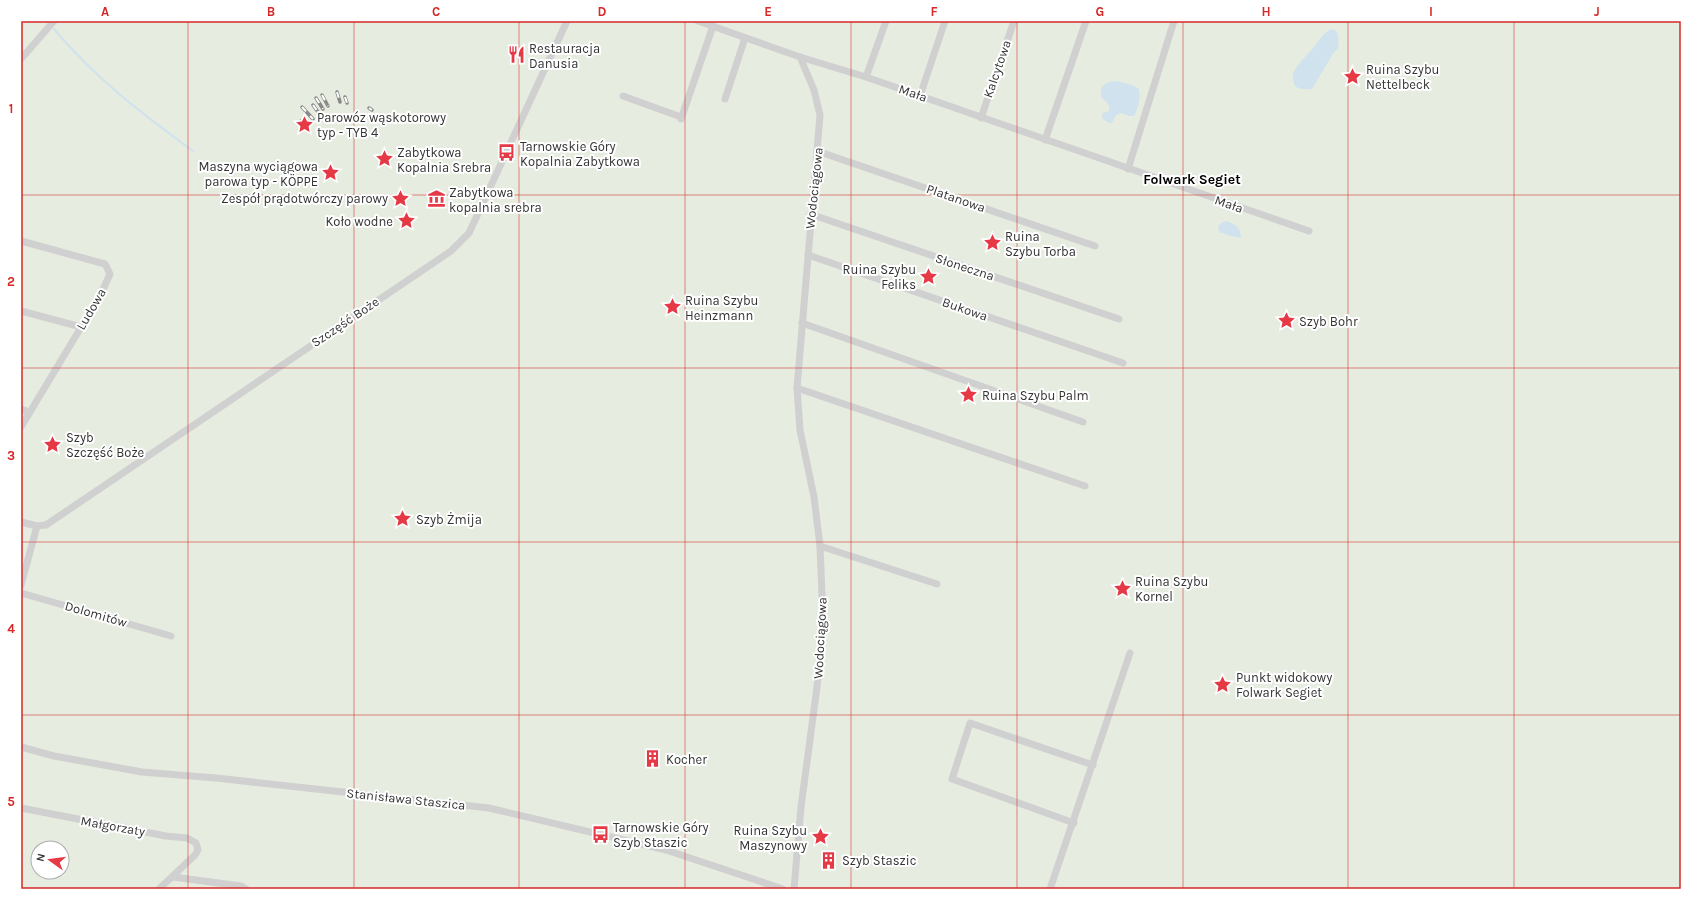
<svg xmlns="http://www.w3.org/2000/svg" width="1702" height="910" font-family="Karla,sans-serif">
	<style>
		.green { fill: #e6ecdf; fill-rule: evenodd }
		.water { fill: #cfe2ee }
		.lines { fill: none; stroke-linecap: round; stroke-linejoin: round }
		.stream { stroke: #cfe2ee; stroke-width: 2 }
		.minor { stroke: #d0d0d0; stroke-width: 7 }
		.rail-casing { stroke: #888; stroke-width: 3.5 }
		.rail { stroke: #fff; stroke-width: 2; stroke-dasharray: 6; stroke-linecap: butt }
		.grid { fill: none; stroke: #d62828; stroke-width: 1; stroke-opacity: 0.55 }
		.labels { text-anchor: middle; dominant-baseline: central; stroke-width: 4; stroke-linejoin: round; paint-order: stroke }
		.poi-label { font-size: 13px; fill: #333; stroke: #fff; text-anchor: start }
		.street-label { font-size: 13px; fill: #333; stroke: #fff }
		.neighbourhood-label { font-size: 14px; font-weight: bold; fill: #000; stroke: #fff }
		.neatline { fill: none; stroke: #d62828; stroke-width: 1.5 }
		.grid-label { font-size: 13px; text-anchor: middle; font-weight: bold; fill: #d62828 }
	</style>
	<rect width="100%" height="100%" fill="#fff"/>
	<!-- green -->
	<path class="green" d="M21 21H1681V889H21ZM38 848H62V872H38Z"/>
	<!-- water -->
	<g class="water">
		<path d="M1331 29 1336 31C1339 37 1339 42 1338 49L1334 52 1312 89H1302L1296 87C1285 71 1306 58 1314 47 1319 41 1323 33 1331 29Z"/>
		<path d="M1115 81 1130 84 1139 89C1141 98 1138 108 1134 116H1129L1121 113 1116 115 1112 123 1107 122 1102 118 1103 113 1109 111C1110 102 1107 103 1102 98 1098 87 1105 82 1115 81Z"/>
		<path d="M1227 221C1237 226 1240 226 1241 238L1231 236 1219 232 1218 226 1223 222Z"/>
	</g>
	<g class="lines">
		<!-- stream -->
		<path class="stream" d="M54 29C96 79 141 113 193 151"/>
		<!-- minor -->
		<g class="minor">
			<path d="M698 21 800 57 866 77 1309 231"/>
			<path d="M21 59 54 21"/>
			<path d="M866 77 886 21"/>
			<path d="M623 96 681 117"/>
			<path d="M920 96 945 21"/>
			<path d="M725 99 745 38"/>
			<path d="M981 118 1014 21"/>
			<path d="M681 119 713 26"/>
			<path d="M1045 140 1086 21"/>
			<path d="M817 151 1095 246"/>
			<path d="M1128 169 1174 21"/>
			<path d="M810 214 1119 319"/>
			<path d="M21 241 105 264 110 274 101 294 21 427"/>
			<path d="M808 255 1123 363"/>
			<path d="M21 311 81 327"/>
			<path d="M802 323 1083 422"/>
			<path d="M797 388 1085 486"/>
			<path d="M21 409 29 412"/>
			<path d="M21 522 37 526 46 525 451 251 469 233 567 21"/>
			<path d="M820 546 937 584"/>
			<path d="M21 585 37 526"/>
			<path d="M21 593 171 636"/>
			<path d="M21 747 54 756 142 772 216 778 489 808 666 850 783 889"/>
			<path d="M21 808 166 836 187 838 196 843 198 850 195 855 159 889"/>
			<path d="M1074 823 952 779 970 723 1093 765"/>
			<path d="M173 877 241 886 246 889"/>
			<path d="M794 889 801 807 817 687 823 620 820 546 814 497 800 430 797 388 820 115 814 90 800 57"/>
			<path d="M1050 889 1130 653"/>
		</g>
		<defs>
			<g id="rail">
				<path d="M337 92 340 102"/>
				<path d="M322 95 328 106"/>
				<path d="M345 97 347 103"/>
				<path d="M316 98 323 109"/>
				<path d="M313 105 318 112"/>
				<path d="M302 107 313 119"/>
				<path d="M369 108 372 110"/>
				<path d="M301 121 308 127"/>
			</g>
		</defs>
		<!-- rail casing -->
		<use href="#rail" class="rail-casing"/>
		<!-- rail -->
		<use href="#rail" class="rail"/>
	</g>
	<!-- grid -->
	<path class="grid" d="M188 21V889M354 21V889M519 21V889M685 21V889M851 21V889M1017 21V889M1183 21V889M1348 21V889M1514 21V889M21 195H1681M21 368H1681M21 542H1681M21 715H1681"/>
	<!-- icons -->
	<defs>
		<symbol id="restaurant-bare" viewBox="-9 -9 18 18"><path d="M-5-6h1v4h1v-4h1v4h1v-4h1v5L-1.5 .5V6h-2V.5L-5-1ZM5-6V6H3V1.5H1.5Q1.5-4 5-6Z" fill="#e63946" stroke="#fff" stroke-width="2.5" paint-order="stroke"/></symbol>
		<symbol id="sight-bare" viewBox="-9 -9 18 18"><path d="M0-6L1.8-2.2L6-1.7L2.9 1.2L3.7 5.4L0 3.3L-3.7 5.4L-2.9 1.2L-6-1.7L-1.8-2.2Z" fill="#e63946" stroke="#fff" stroke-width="2.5" paint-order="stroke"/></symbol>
		<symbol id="bus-bare" viewBox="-9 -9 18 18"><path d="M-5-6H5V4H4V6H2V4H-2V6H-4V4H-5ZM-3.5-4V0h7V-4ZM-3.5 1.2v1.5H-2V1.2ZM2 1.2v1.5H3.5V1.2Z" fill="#e63946" stroke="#fff" stroke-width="2.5" paint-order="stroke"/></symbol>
		<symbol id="museum-bare" viewBox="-9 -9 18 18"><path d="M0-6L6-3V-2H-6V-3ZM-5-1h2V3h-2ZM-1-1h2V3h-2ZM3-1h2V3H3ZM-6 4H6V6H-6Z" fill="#e63946" stroke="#fff" stroke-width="2.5" paint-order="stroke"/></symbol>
		<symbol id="building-bare" viewBox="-9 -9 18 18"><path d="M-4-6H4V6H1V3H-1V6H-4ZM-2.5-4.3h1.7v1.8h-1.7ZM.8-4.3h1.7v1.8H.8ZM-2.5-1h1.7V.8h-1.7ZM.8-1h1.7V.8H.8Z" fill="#e63946" stroke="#fff" stroke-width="2.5" paint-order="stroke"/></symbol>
	</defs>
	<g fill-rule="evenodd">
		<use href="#restaurant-bare" x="504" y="42" width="25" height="25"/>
		<use href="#sight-bare" x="1340" y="64" width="25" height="25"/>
		<use href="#sight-bare" x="292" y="112" width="25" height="25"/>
		<use href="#bus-bare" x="494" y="140" width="25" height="25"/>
		<use href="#sight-bare" x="372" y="146" width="25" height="25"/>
		<use href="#sight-bare" x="318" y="160" width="25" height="25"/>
		<use href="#sight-bare" x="388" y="186" width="25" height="25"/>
		<use href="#museum-bare" x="424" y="186" width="25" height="25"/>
		<use href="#sight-bare" x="394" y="208" width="25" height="25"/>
		<use href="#sight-bare" x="980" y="230" width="25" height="25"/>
		<use href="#sight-bare" x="916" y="264" width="25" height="25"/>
		<use href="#sight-bare" x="660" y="294" width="25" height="25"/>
		<use href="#sight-bare" x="1274" y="308" width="25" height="25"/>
		<use href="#sight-bare" x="956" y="382" width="25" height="25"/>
		<use href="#sight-bare" x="40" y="432" width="25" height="25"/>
		<use href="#sight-bare" x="390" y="506" width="25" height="25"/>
		<use href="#sight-bare" x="1110" y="576" width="25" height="25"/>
		<use href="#sight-bare" x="1210" y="672" width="25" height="25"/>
		<use href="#building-bare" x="640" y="746" width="25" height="25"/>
		<use href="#bus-bare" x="588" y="822" width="25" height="25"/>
		<use href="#sight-bare" x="808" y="824" width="25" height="25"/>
		<use href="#building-bare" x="816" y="848" width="25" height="25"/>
	</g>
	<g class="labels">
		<!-- poi labels -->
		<g class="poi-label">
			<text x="529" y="48">Restauracja<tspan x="529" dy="15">Danusia</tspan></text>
			<text x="1366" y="69">Ruina Szybu<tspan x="1366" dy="15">Nettelbeck</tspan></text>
			<text x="317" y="117">Parowóz wąskotorowy<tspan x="317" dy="15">typ - TYB 4</tspan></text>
			<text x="520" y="146">Tarnowskie Góry<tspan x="520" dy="15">Kopalnia Zabytkowa</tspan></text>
			<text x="397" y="152">Zabytkowa<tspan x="397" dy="15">Kopalnia Srebra</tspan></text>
			<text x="318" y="166" text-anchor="end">Maszyna wyciągowa<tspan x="318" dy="15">parowa typ - KÖPPE</tspan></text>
			<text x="449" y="192">Zabytkowa<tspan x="449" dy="15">kopalnia srebra</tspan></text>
			<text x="388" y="198" text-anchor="end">Zespół prądotwórczy parowy</text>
			<text x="393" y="221" text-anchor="end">Koło wodne</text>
			<text x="1005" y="236">Ruina<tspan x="1005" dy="15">Szybu Torba</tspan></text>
			<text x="916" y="269" text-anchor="end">Ruina Szybu<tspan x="916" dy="15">Feliks</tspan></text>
			<text x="685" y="300">Ruina Szybu<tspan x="685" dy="15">Heinzmann</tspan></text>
			<text x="1299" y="321">Szyb Bohr</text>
			<text x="982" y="395">Ruina Szybu Palm</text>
			<text x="66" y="437">Szyb<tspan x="66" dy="15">Szczęść Boże</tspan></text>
			<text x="416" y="519">Szyb Żmija</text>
			<text x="1135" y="581">Ruina Szybu<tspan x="1135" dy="15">Kornel</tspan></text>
			<text x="1236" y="677">Punkt widokowy<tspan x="1236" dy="15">Folwark Segiet</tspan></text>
			<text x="666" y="759">Kocher</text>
			<text x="613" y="827">Tarnowskie Góry<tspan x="613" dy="15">Szyb Staszic</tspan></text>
			<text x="807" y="830" text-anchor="end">Ruina Szybu<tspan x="807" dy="15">Maszynowy</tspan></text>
			<text x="842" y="860">Szyb Staszic</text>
		</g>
		<!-- street labels -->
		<g class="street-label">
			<text transform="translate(997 69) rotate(-71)">Kalcytowa</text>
			<text transform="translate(913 93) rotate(19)">Mała</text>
			<text transform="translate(814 188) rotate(-84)">Wodociągowa</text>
			<text transform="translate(956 198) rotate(19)">Platanowa</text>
			<text transform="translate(1229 204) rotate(19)">Mała</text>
			<text transform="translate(965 267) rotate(18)">Słoneczna</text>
			<text transform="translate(91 309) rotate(-60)">Ludowa</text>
			<text transform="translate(965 309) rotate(19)">Bukowa</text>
			<text transform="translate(345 322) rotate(-34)">Szczęść Boże</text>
			<text transform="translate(96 614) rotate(16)">Dolomitów</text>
			<text transform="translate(820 638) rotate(-87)">Wodociągowa</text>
			<text transform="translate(406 799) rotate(6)">Stanisława Staszica</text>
			<text transform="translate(113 826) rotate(10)">Małgorzaty</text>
		</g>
		<!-- neighbourhood labels -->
		<g class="neighbourhood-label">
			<text x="1192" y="179">Folwark Segiet</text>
		</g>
	</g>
	<!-- border -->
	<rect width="1702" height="910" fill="none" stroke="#ffffff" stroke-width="44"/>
	<!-- north arrow -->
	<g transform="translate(50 860) rotate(284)"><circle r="19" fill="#ffffff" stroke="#adadad"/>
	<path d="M0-3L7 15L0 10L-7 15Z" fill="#e63946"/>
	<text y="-6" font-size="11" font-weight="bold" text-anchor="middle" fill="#333333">N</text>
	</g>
	<rect x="22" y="22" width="1658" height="866" class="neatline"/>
	<g class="grid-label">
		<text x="105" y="16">A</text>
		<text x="271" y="16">B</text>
		<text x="436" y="16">C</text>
		<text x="602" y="16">D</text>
		<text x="768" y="16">E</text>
		<text x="934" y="16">F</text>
		<text x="1100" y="16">G</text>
		<text x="1266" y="16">H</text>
		<text x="1431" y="16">I</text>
		<text x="1597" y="16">J</text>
		<text x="11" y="113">1</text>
		<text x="11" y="286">2</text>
		<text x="11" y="460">3</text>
		<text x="11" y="633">4</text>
		<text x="11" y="806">5</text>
	</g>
</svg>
